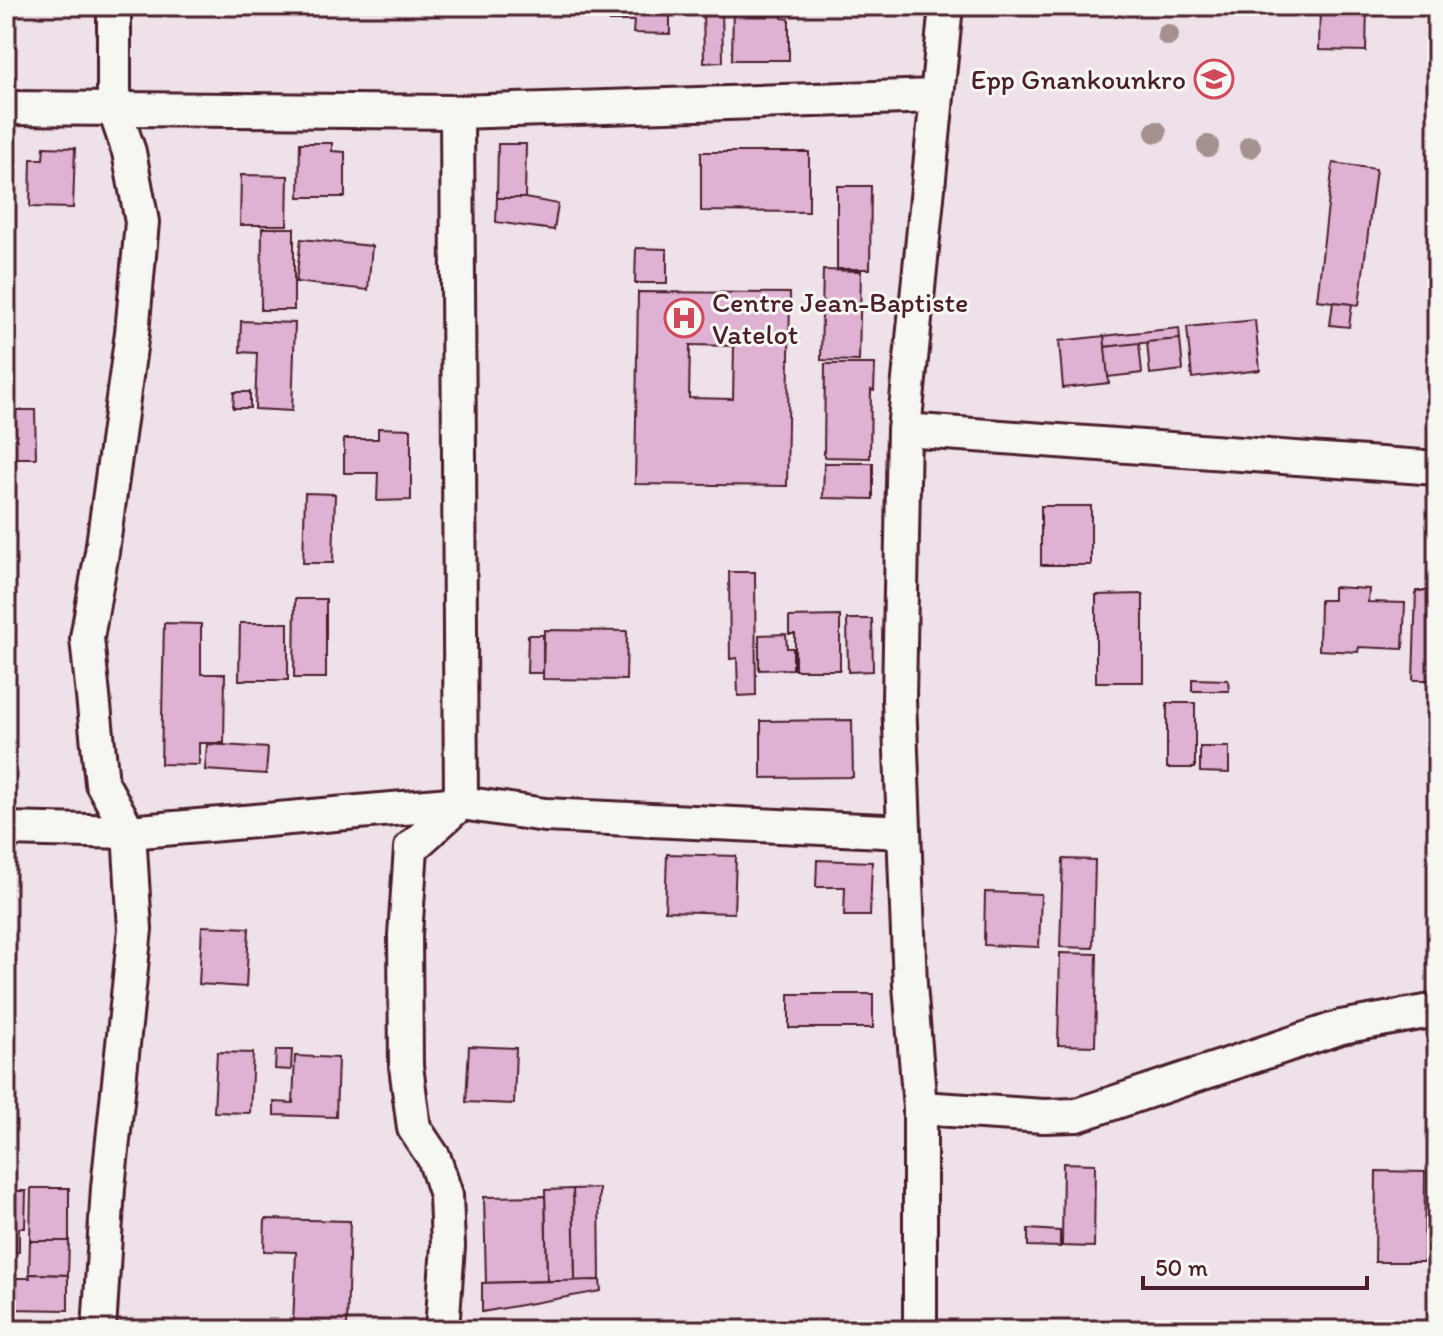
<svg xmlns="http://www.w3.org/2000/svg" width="1443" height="1336" font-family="Itim,sans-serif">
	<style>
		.building { fill: #dfb1d3; stroke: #4a1f2b; stroke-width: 2; fill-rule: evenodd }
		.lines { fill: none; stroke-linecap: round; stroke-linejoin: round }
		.minor-casing { stroke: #4a1f2b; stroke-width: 38 }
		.minor { stroke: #f6f6f2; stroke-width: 32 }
		.tree { fill: #a49190 }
		.labels { text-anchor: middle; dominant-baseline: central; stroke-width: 6; stroke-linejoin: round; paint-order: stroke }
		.poi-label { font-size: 28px; fill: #4a1f2b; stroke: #f6f6f2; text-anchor: end }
	</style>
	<rect width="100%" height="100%" fill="#efe1e9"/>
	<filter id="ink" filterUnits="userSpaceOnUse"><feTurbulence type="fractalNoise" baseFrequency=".0125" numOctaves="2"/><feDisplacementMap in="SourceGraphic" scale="16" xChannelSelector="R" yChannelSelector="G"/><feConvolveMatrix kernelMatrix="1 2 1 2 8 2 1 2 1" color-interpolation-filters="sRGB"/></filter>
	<g filter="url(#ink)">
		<!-- building -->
		<g class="building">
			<path d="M609 6H670V34L633 33 634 21H609Z"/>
			<path d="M703 6H722L723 62 704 63Z"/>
			<path d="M733 6H782V18L789 19V60H732Z"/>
			<path d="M1320 6H1367L1366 51 1319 50Z"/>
			<path d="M300 143H332V151L345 152V197H299Z"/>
			<path d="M498 144H526L525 198H497Z"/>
			<path d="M44 147 75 148 73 208 30 207 31 159H43Z"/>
			<path d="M701 152H809V212L701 211Z"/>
			<path d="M1333 163 1376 169 1359 305 1317 300Z"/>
			<path d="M241 175 288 176 287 225H240Z"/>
			<path d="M837 186H871L870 269H837Z"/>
			<path d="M497 198H525L558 204 554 230 496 222Z"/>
			<path d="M262 228H294V310H261Z"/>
			<path d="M301 239 372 246 368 290 296 282Z"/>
			<path d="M636 248 667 249V283H635Z"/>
			<path d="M823 270 861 271 859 361 821 360Z"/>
			<path d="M638 292 790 293 787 486 635 484ZM690 345 734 346 733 399 689 398Z"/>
			<path d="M1333 302 1352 304 1349 327 1330 325Z"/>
			<path d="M1255 320 1260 370 1192 378 1187 327Z"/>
			<path d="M241 321 295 323 292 411 255 409 257 353 240 352Z"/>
			<path d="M1179 328 1180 339 1105 347 1104 336Z"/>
			<path d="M1104 336 1109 383 1063 388 1059 341Z"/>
			<path d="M1180 339 1183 370 1150 374 1147 342Z"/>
			<path d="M1139 343 1142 373 1108 377 1105 347Z"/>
			<path d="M825 364H875L874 391 871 390 870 458 824 457Z"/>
			<path d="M234 392H250V408H233Z"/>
			<path d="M6 410H35L36 458H6Z"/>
			<path d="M378 428 411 429V500L377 501 378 473H344V439H378Z"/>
			<path d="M824 463H873V499L823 498Z"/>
			<path d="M305 493 335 494 333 563H303Z"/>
			<rect x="1041" y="506" width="50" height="59"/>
			<path d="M729 572H755L756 695 738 696 737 658 730 659Z"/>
			<path d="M1333 587 1369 589 1368 602 1405 603 1403 649 1359 647 1358 652 1319 650 1320 600H1333Z"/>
			<path d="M1416 591H1434L1431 680H1413Z"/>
			<path d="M1143 594V682H1096V595Z"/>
			<path d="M295 599H326V678H294Z"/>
			<path d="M840 616V670H795V634H789V617Z"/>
			<path d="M847 619H872L873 671 848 672Z"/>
			<path d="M164 623 201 624V674H225L224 743H199V765L161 764Z"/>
			<path d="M240 623H288V680H239Z"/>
			<path d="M544 630 627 631 626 680 543 679Z"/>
			<path d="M786 634 787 648H793V669L759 670V635Z"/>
			<path d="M528 635H543V673H527Z"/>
			<path d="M1192 679 1228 680 1229 691H1192Z"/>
			<rect x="1167" y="703" width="28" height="65"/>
			<path d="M852 720 853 777 761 778V721Z"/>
			<path d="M207 744 268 748 266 774 205 770Z"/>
			<path d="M1200 747H1229V773L1200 772Z"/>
			<path d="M667 854 736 856 734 913 665 911Z"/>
			<path d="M1063 859 1095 860 1093 948 1060 947Z"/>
			<path d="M817 860 872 862 870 916H844L845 887H816Z"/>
			<path d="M1437 870V946H1434Z"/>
			<path d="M985 892 1041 894 1039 947 984 945Z"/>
			<path d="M202 926 249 928 246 987 199 984Z"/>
			<path d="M1060 953 1097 954 1095 1046 1058 1045Z"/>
			<rect x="789" y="994" width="84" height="34"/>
			<path d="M469 1046 516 1048 514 1104 466 1102Z"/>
			<path d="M276 1050H292L291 1070 275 1069Z"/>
			<path d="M217 1052 253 1053 250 1113 214 1112Z"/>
			<path d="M295 1056 338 1058 336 1117 274 1115V1102L293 1103Z"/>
			<path d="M1063 1163 1095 1164 1094 1247 1062 1246Z"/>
			<path d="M1376 1171 1425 1172 1424 1262H1375Z"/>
			<path d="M1431 1172 1437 1173V1235H1430Z"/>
			<path d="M31 1188H69V1241H30Z"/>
			<path d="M599 1188 600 1280 575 1281 573 1189Z"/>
			<path d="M573 1189 575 1281H547L545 1190Z"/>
			<path d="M6 1191H26L25 1228H19V1252L6 1251Z"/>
			<path d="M545 1196 547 1281 486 1283 484 1197Z"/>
			<path d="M265 1219 350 1221 347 1327 293 1326 296 1252 264 1251Z"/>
			<path d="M1028 1229 1060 1231V1247L1028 1246Z"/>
			<path d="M30 1241H69L68 1275 29 1274Z"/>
			<rect x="6" y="1255" width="7" height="22"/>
			<path d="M29 1274 68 1275V1310L9 1309 10 1278H30Z"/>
			<path d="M600 1280 601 1291 482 1312V1283Z"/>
			<path d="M6 1283H10L9 1323H6Z"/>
		</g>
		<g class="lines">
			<defs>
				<g id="minor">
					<path d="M6 108 457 112 936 96"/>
					<path d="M904 430 1437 468"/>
					<path d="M6 829 129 832 461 803 545 815 904 832"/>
					<path d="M920 1108 1044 1116 1077 1115 1341 1027 1437 1010"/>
					<path d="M99 1330 108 1188 135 929 129 832 102 783 87 638 102 552 132 333 142 222 129 152 114 108V6"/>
					<path d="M442 1330 448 1246 446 1195 434 1158 414 1128 406 1066 405 935 411 848 461 803 457 112"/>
					<path d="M920 1330V1108L910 985 899 699 904 430 946 6"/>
				</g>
			</defs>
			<!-- minor casing -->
			<use href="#minor" class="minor-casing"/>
			<!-- minor -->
			<use href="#minor" class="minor"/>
		</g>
		<!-- trees -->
		<g class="tree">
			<circle cx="1168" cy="35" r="11"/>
			<circle cx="1156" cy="132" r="11"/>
			<circle cx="1208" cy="146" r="11"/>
			<circle cx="1250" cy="147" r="11"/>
		</g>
	</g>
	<!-- icons -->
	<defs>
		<symbol id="school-ring" viewBox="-11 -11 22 22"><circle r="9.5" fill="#f6f6f2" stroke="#d1495b" stroke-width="1.5"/><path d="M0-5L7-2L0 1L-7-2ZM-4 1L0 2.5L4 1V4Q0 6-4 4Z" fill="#d1495b"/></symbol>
		<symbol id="hospital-ring" viewBox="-11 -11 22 22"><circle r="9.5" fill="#f6f6f2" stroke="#d1495b" stroke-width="1.5"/><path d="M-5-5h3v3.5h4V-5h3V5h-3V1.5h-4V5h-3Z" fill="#d1495b"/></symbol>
	</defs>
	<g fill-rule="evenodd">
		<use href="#school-ring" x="1192" y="57" width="44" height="44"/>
		<use href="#hospital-ring" x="662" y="296" width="44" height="44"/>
	</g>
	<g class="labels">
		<!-- poi labels -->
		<g class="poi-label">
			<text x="1186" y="79">Epp Gnankounkro</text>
			<text x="712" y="302" text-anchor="start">Centre Jean-Baptiste<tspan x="712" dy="32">Vatelot</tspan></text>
		</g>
	</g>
	<!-- margin -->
	<rect width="1443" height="1336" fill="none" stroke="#f6f6f2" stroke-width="32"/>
	<rect x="16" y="16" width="1411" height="1304" fill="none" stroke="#4a1f2b" stroke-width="3" filter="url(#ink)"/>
	<!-- scale -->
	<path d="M1143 1276v12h224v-12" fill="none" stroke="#4a1f2b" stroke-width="4"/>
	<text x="1155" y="1276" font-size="24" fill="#4a1f2b" stroke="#f6f6f2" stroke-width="6" paint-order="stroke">50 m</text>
</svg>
